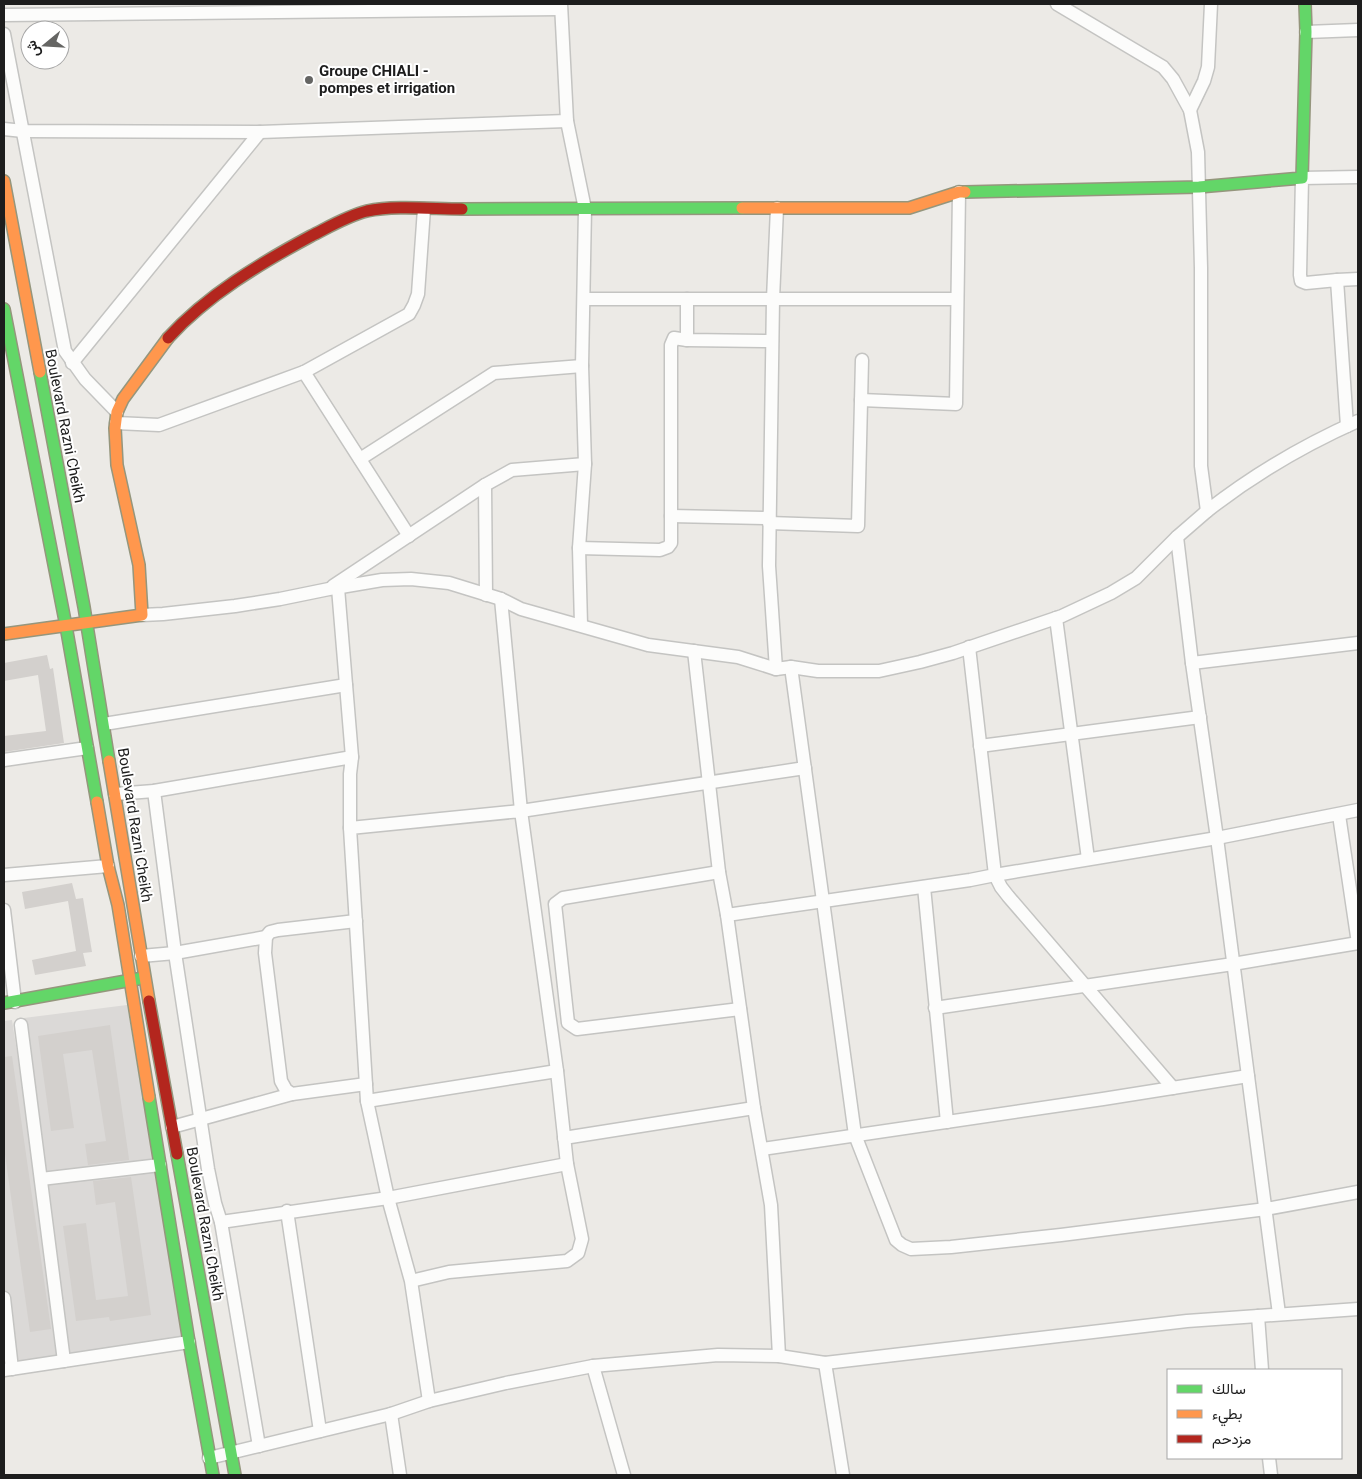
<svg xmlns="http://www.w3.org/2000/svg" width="1362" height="1479" font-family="Roboto,Vazirmatn,sans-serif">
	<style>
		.residential { fill: #dbd9d7 }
		.building { fill: #d3d0cd }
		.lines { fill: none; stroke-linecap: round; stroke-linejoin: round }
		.street-casing { stroke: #c4c4c2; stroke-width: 15 }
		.fast-casing { stroke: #95967d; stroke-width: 14 }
		.slow-casing { stroke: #95967d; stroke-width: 14 }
		.jam-casing { stroke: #95967d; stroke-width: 14 }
		.street { stroke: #fcfcfb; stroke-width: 12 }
		.fast { stroke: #63d668; stroke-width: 11 }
		.slow { stroke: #ff974d; stroke-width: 11 }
		.jam { stroke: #b3261e; stroke-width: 11 }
		.poi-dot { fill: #656563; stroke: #fff; stroke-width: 2 }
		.labels { text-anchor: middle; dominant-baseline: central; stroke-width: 4; stroke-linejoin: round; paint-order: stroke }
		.poi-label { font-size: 15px; font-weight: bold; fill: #1d1d1d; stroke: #fff; text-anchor: start }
		.street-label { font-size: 15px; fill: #1d1d1d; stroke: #fff }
	</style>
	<rect width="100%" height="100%" fill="#eceae6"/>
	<!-- residential -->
	<g class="residential">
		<path d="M127 1005 185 1347 66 1362 16 1019Z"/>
		<path d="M12 1020 65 1361 4 1369V1021Z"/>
	</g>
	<!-- building -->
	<g class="building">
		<path d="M47 655 50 669 53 668 64 743 4 752V736L46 731 38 675 4 681V663Z"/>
		<path d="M72 883 76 899 83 898 92 952 83 953 86 966 35 975 32 960 76 951 68 901 25 909 22 892Z"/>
		<path d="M110 1025 129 1159V1160L88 1165 85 1144 106 1141 92 1050 63 1054 74 1128 51 1131 38 1036Z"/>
		<path d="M12 1056 51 1329 30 1332 4 1147V1057Z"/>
		<path d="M131 1177 151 1315 110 1321 109 1317 76 1321 63 1226 86 1223 96 1300 128 1296 115 1202 96 1205 93 1181Z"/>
	</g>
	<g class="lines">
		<defs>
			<g id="street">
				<path d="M561 4 567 121 585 209 582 366 585 464 579 548 581 625"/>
				<path d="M1057 4 1163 67 1173 79 1190 110 1198 152 1201 268V466L1207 511C1253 475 1304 445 1358 421"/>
				<path d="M4 15 561 9"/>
				<path d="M1306 32 1358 30"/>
				<path d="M4 34 65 351 85 379 117 412"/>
				<path d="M1190 110 1204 81 1208 67 1211 4"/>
				<path d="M4 129 23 131 260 132 567 121"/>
				<path d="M1337 280 1358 279"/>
				<path d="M584 299H957"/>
				<path d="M687 340V299"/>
				<path d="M72 363 260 132"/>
				<path d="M861 400 956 404 959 192"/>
				<path d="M116 423 159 425 304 372"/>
				<path d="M1347 426 1337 280 1306 283 1301 281 1300 275 1302 178 1358 177"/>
				<path d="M360 459 494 373 582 366"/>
				<path d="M485 485 486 595"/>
				<path d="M1207 511 1177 537 1192 663 1217 838 1279 1314"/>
				<path d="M671 516 769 518"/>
				<path d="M769 523 858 526 862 360"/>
				<path d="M409 536 304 372 409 314 414 305 418 294 424 209"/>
				<path d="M579 548 660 550 668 547 671 543V345L674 338 687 340 772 341"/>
				<path d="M333 586 485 485 512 470 585 464"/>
				<path d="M338 588 352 757"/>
				<path d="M501 599 521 811 805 768"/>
				<path d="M142 615 163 614 235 606 280 599 329 589 382 580 411 579 449 583 501 599 521 609 648 645 738 657 776 669 791 667 818 671H879L920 662 953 653 1062 616 1111 593 1136 578 1177 537"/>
				<path d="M1056 618 1088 859"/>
				<path d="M694 651 719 872 727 915 754 1108 771 1205 779 1356"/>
				<path d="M1192 663 1358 643"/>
				<path d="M791 667 855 1135 896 1240 902 1245 911 1249 951 1247 1061 1235 1266 1209 1358 1192"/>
				<path d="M776 669 769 566 773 299 777 208"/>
				<path d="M104 724 346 685"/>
				<path d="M980 746 1200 717"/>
				<path d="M4 760 87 748"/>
				<path d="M154 791 175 953 208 1169 215 1203 221 1222 388 1198 567 1164"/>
				<path d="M115 794 154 791 352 757 350 774V828"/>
				<path d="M1339 815 1358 943"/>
				<path d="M719 872 563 898 555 904 568 1023 577 1029 740 1009"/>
				<path d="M4 875 108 866"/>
				<path d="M924 887 947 1122"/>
				<path d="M4 910 15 1002"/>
				<path d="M727 915 970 880 995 875 969 647"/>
				<path d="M356 921 278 930 270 932 266 937 265 953 281 1081 286 1090 292 1094 366 1084"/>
				<path d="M141 956 175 953 266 937"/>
				<path d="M935 1008 1233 964 1358 943"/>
				<path d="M21 1025 64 1361"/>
				<path d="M1173 1088 1008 896 1001 887 995 875 1217 838 1358 810"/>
				<path d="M367 1101 557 1071"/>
				<path d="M172 1127 292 1094"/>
				<path d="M564 1138 754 1108"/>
				<path d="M762 1149 1103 1099 1248 1076"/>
				<path d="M41 1179 160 1165"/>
				<path d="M287 1211 320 1431"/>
				<path d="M221 1222 259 1446"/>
				<path d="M411 1281 388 1198 367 1101 350 828 521 811 557 1071 567 1164 582 1239 578 1253 567 1261 449 1272 411 1281 429 1401"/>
				<path d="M4 1298 12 1369"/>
				<path d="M1258 1316 1262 1370"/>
				<path d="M825 1363 843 1475"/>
				<path d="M593 1366 624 1475"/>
				<path d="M4 1370 189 1342"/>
				<path d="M391 1414 400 1475"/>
				<path d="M209 1458 391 1414 429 1401 506 1383 593 1366 718 1355 779 1356 825 1363 1187 1321 1358 1309"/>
				<path d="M1269 1458 1271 1475"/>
			</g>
			<g id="fast">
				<path d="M965 192 1199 187 1302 178 1306 32 1305 4"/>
				<path d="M462 209 742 208"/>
				<path d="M4 309 66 626 97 802"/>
				<path d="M40 372 84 607 109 761"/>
				<path d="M4 1003 143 978"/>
				<path d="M149 1097 189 1342 213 1475"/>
				<path d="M177 1154 235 1475"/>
			</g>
			<g id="slow">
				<path d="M4 181 40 372"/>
				<path d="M742 208H909L959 192H965"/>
				<path d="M4 634 142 615 139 565 117 465 115 428 117 412 123 399 168 338"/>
				<path d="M109 761 149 1001"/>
				<path d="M97 802 108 866 118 905 149 1097"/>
			</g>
			<g id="jam">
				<path d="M168 338C207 295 261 263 311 236 329 227 347 216 367 211 395 205 433 209 462 209"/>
				<path d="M149 1001 177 1154"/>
			</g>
		</defs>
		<!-- street casing -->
		<use href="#street" class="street-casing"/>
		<!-- fast casing -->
		<use href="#fast" class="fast-casing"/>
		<!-- slow casing -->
		<use href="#slow" class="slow-casing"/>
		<!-- jam casing -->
		<use href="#jam" class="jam-casing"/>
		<!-- street -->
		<use href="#street" class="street"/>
		<!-- fast -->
		<use href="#fast" class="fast"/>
		<!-- slow -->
		<use href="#slow" class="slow"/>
		<!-- jam -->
		<use href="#jam" class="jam"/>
	</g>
	<!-- markers -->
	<circle class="poi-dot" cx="309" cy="80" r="5"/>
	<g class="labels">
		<!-- poi labels -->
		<g class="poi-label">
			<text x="319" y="71">Groupe CHIALI -<tspan x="319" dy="17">pompes et irrigation</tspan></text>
		</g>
		<!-- street labels -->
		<g class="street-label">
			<text transform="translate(65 426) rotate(79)">Boulevard Razni Cheikh</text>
			<text transform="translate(135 825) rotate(81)">Boulevard Razni Cheikh</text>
			<text transform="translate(205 1224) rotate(80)">Boulevard Razni Cheikh</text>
		</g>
	</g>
	<!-- border -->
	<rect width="1362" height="1479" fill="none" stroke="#1d1d1d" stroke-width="10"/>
	<!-- legend -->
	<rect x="1167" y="1369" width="175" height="90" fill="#ffffff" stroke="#a5a5a5"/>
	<rect x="1177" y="1385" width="25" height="8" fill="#63d668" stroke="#a5a5a5"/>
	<text x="1212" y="1394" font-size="15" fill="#1d1d1d">سالك</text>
	<rect x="1177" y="1410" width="25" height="8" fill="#ff974d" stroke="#a5a5a5"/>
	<text x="1212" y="1419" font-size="15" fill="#1d1d1d">بطيء</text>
	<rect x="1177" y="1435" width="25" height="8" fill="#b3261e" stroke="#a5a5a5"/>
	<text x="1212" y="1444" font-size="15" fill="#1d1d1d">مزدحم</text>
	<!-- north arrow -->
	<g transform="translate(45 45) rotate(252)"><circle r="24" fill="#ffffff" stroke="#a5a5a5"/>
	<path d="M0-4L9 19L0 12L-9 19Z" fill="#656563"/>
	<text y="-8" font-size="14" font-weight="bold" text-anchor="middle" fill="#1d1d1d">ش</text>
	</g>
</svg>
